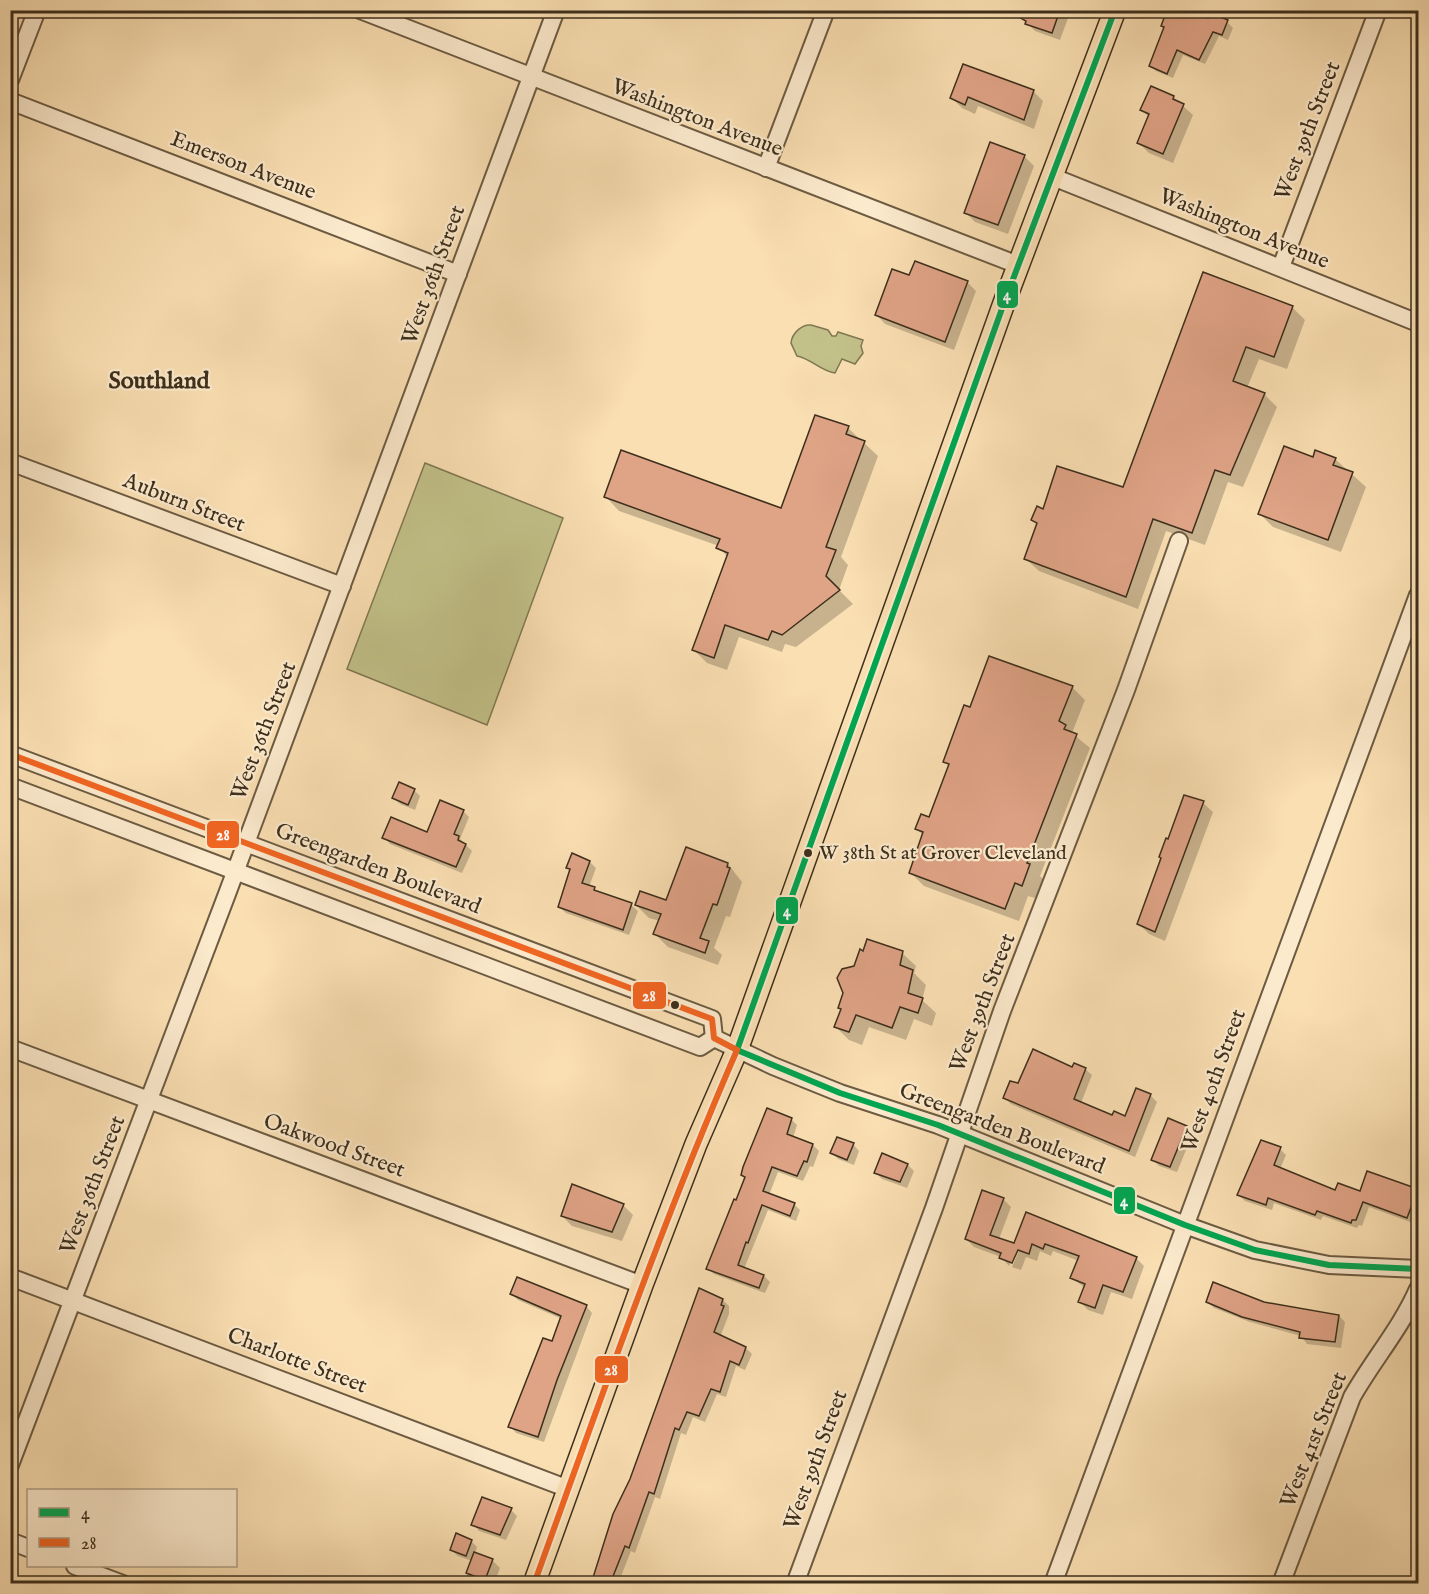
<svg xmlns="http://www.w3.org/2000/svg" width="1429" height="1594" font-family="'IM FELL English',serif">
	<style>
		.green { fill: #c2c189; stroke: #807852; stroke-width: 1.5 }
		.shadow { fill: #0003 }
		.building { fill: #dfa386; stroke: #3d2f1c; stroke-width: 1.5 }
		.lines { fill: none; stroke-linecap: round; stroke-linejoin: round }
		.minor-casing { stroke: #6c5b42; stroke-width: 20 }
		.major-casing { stroke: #3d2f1c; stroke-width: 24 }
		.minor { stroke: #fceacd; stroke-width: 16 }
		.major { stroke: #fadfb2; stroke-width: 21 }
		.bus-1-casing { stroke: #fceacd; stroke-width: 10 }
		.bus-2-casing { stroke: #fceacd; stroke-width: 10 }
		.bus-1 { stroke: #00a651; stroke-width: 6 }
		.bus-2 { stroke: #f26522; stroke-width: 6 }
		.bus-dot { fill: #3d2f1c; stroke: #fceacd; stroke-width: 2 }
		.labels { text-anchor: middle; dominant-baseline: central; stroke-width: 4.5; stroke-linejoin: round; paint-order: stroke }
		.bus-label { font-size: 20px; fill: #3d2f1c; stroke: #fceacd; text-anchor: start }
		.street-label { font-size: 22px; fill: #3d2f1c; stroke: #fceacd }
		.neighbourhood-label { font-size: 24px; font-weight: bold; fill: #3d2f1c; stroke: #fceacd }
		.line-badge { stroke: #fceacd; stroke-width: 2 }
		.badge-label { font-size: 16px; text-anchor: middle; font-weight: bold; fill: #fff }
	</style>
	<rect width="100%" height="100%" fill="#fadfb2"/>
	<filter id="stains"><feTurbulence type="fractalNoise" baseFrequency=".00333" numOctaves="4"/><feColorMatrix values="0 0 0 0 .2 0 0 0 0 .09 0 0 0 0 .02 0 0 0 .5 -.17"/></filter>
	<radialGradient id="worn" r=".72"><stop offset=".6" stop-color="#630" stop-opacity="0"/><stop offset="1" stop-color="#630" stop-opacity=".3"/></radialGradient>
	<!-- green -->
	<g class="green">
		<path d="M811 325 828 330 832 336H836L838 332 863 340 861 346 863 353 855 364 842 359 835 373C820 371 812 359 797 356L791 343C792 333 802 324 811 325Z"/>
		<path d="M425 463 563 518 487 725 347 669Z"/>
	</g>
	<!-- shadow -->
	<g class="shadow">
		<path d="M1022 10H1071L1060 40 1035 31 1020 16Z"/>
		<path d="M1170 10H1202L1227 22 1233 28 1228 40 1219 36 1205 64 1183 55 1173 78 1156 71 1151 66Z"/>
		<path d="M1033 91 1043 101 1034 129 978 106 975 114 962 108 952 98Z"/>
		<path d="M1173 97 1193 115 1173 163 1149 153 1139 143 1149 117 1142 110Z"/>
		<path d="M1024 156 1034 166 1008 234 975 222 965 212Z"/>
		<path d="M1204 274 1292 307 1305 320 1287 369 1259 359 1247 388 1264 394 1277 407 1243 487 1228 482 1205 545 1166 531 1138 609 1039 571 1026 559 1038 525 1033 520 1044 511 1124 489Z"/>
		<path d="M910 277 967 282 976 291 954 350 885 324 877 315Z"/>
		<path d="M848 428 878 456 841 557 848 565 839 590 853 604 796 647 785 644 782 652 739 637 727 670 707 663 694 650 727 557 719 546 619 511 606 497 782 510Z"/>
		<path d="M1316 452 1335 459 1366 487 1341 552 1273 527 1260 514 1314 459Z"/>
		<path d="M1072 687 1085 700 1072 733 1090 748 1040 876 1043 879 1035 898 1028 896 1019 921 924 886 910 872 924 836 917 829 930 819 950 766 945 761 971 709Z"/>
		<path d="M414 790 420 796 415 810 400 804 394 798Z"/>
		<path d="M1203 803 1213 812 1165 941 1149 934 1139 924 1169 841Z"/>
		<path d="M463 811 469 817 460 839 472 851 462 873 390 844 384 837 428 834Z"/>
		<path d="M590 862 596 868 589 887 599 893 631 905 638 911 629 935 566 913 559 907 571 871 568 867Z"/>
		<path d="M728 864 742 882 730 917 726 916 714 948 722 955 718 965 668 947 655 934 660 921 649 918 636 905 667 901Z"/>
		<path d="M902 953 916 966 914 973 926 985 922 1000 936 1013 932 1026 914 1019 906 1040 869 1027 862 1045 849 1040 836 1027Z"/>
		<path d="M1073 1069H1085L1092 1075 1081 1103 1113 1117 1126 1118 1137 1090 1151 1096 1157 1102 1135 1157 1011 1104 1005 1098 1019 1085Z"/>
		<path d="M791 1119 797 1125 793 1138 813 1145 819 1151 813 1167 810 1166 803 1181 778 1172 769 1195 794 1204 800 1210 796 1221 768 1210 744 1269 764 1276 770 1282 765 1293 714 1274 708 1269 737 1202Z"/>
		<path d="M1186 1127 1193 1133 1177 1172 1159 1166 1152 1159Z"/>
		<path d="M853 1144 859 1151 854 1165 838 1159 832 1153Z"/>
		<path d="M1280 1149 1286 1155 1280 1169 1336 1192 1417 1190 1418 1209 1413 1223 1369 1207 1362 1226 1359 1225 1357 1228 1323 1216 1321 1220 1274 1203 1272 1210 1245 1201 1239 1195Z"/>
		<path d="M908 1165 914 1171 907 1188 882 1179 876 1173Z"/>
		<path d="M1003 1199 1011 1207 999 1239 1015 1244 1026 1214 1136 1258 1144 1266 1132 1299 1111 1292 1103 1315 1088 1310 1080 1302 1085 1288 1072 1278 1079 1261 1053 1251 1051 1256 1040 1251 1037 1261 1026 1257 1021 1270 1012 1267 1020 1248H1017L1009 1266 1001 1257 974 1247 966 1239Z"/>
		<path d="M623 1205 633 1215 622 1241 572 1226 562 1216Z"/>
		<path d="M512 1294 586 1306 592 1313 544 1442 516 1433 510 1426 553 1343 562 1319 518 1300Z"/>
		<path d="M723 1300 729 1306V1314L720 1337 746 1348 752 1354 745 1370 736 1366 726 1397 717 1394 705 1422 693 1417 686 1435 681 1433 660 1499 655 1497 635 1553 631 1551 618 1584H592Z"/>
		<path d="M1208 1302 1263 1303 1339 1316 1345 1322 1341 1348 1307 1344 1301 1336 1250 1322 1214 1308Z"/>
		<path d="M511 1510 517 1516 506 1540 479 1531 473 1524Z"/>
		<path d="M471 1541 477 1547 475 1554 492 1560 500 1568 494 1584H464L472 1561 458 1556 451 1550Z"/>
	</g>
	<!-- building -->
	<g class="building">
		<path d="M1006 10H1060L1052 33 1025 24 1026 21Z"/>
		<path d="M1167 10H1189L1208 18 1210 13 1228 20 1222 35 1213 32 1199 60 1177 50 1167 74 1149 66 1164 27 1161 26Z"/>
		<path d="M963 64 1034 90 1024 120 968 97 965 105 950 98Z"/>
		<path d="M1151 86 1174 96 1173 99 1184 104 1163 154 1137 143 1149 114 1140 110Z"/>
		<path d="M990 142 1025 155 998 225 964 213Z"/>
		<path d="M915 261 968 281 945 342 875 315 892 269 909 275Z"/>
		<path d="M1203 272 1293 306 1274 357 1246 347 1233 381 1265 393 1230 475 1215 470 1192 533 1153 519 1126 597 1024 559 1037 523 1031 520 1037 506 1043 509 1057 466 1123 487Z"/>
		<path d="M815 415 849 426 846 434 865 441 826 547 836 550 826 576 840 590 782 635 772 631 768 640 725 625 714 658 692 650 728 553 716 548 720 539 604 497 621 450 781 508Z"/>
		<path d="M1284 446 1313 457 1315 450 1336 458 1333 465 1353 472 1328 540 1258 514Z"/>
		<path d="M989 656 1073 686 1059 721 1066 725 1064 729 1077 734 1027 863 1030 864 1022 886 1015 883 1005 909 909 873 923 832 915 829 921 814 929 817 949 764 943 762 954 732 964 705 970 707Z"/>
		<path d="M399 782 415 789 408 805 392 798Z"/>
		<path d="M1184 795 1204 801 1155 932 1137 924 1161 858 1159 857 1166 838 1168 839Z"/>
		<path d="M440 800 464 810 454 834 459 836 458 840 466 844 456 867 382 838 391 817 427 832Z"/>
		<path d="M686 847 728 863 727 867 730 868 717 905 713 904 700 938 709 941 705 953 653 934 661 914 635 905 640 891 666 900Z"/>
		<path d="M572 853 590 861 582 883 595 887 594 890 632 903 623 930 558 907 570 869 566 868Z"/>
		<path d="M867 939 903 951 900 965 913 970 908 993 923 998 918 1013 900 1007 892 1028 856 1015 849 1032 834 1027 841 1009 838 1008 843 993 837 978 842 969 854 966 860 949 863 951Z"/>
		<path d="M1033 1049 1072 1067 1074 1063 1086 1068 1074 1099 1112 1115 1114 1111 1125 1116 1136 1088 1151 1094 1129 1151 1003 1098 1010 1081 1018 1083Z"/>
		<path d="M767 1108 792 1118 787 1134 813 1144 807 1162 804 1161 797 1176 772 1167 763 1191 795 1203 790 1216 762 1205 748 1243 746 1242 738 1265 764 1275 759 1288 706 1269 734 1199 736 1200 745 1177 741 1175 743 1167Z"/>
		<path d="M1168 1118 1187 1126 1170 1167 1151 1160Z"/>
		<path d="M837 1137 854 1143 847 1160 830 1153Z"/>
		<path d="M1261 1140 1281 1147 1274 1165 1335 1190 1338 1183 1360 1191 1367 1171 1418 1189 1407 1218 1363 1202 1356 1220H1352L1351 1223 1317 1211 1315 1215 1268 1198 1266 1205 1237 1195Z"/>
		<path d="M882 1153 908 1164 900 1182 874 1173Z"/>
		<path d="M572 1184 624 1204 612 1232 561 1216Z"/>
		<path d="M982 1190 1004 1198 990 1235 1014 1243 1026 1212 1137 1257 1123 1292 1103 1285 1095 1308 1078 1302 1085 1284 1070 1278 1079 1256 1045 1244 1043 1249 1032 1244 1029 1254 1018 1250 1012 1263 999 1258 1001 1253 965 1239Z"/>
		<path d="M517 1277 587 1305 557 1380 538 1437 508 1427 543 1338 552 1341 561 1316 510 1294Z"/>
		<path d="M1213 1282 1264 1302 1339 1315 1335 1342 1299 1338 1300 1332 1242 1317 1206 1302Z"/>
		<path d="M699 1288 723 1299 721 1305 724 1306 714 1332 746 1347 743 1356 739 1365 730 1361 720 1392 711 1389 699 1416 687 1412 679 1430 675 1428 654 1494 649 1492 629 1548 625 1546 610 1584H591L613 1514 630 1479Z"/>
		<path d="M482 1497 512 1508 500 1535 471 1525Z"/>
		<path d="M456 1533 472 1540 466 1556 450 1550Z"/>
		<path d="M474 1552 493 1559 485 1580 466 1573Z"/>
	</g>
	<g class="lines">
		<defs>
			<g id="minor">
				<path d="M360 10 1018 265"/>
				<path d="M10 80 37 10"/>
				<path d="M10 101 458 274"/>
				<path d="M766 168 826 10"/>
				<path d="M1053 177 1418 323"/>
				<path d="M1281 267 1378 10"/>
				<path d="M10 462 342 586"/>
				<path d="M10 754 712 1019 714 1038"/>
				<path d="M10 786 700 1047 714 1038"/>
				<path d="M714 1038 773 1066 840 1093 938 1125 1185 1225 1255 1250 1329 1265 1418 1269"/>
				<path d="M10 1048 642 1285"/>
				<path d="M10 1277 566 1488"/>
				<path d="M10 1465 227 894 556 10"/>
				<path d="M10 1541 28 1548"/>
				<path d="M75 1566 123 1584"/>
				<path d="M795 1584 934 1208 1002 1011 1126 690 1179 541"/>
				<path d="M1053 1584 1418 595"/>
				<path d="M1281 1584 1352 1397C1373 1360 1401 1328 1418 1289"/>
			</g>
			<path id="major" d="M534 1584 642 1285 696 1144 737 1050 1004 303 1115 10"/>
		</defs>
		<!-- minor casing -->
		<use href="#minor" class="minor-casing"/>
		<!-- major casing -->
		<use href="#major" class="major-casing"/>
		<!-- minor -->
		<use href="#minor" class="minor"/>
		<!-- major -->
		<use href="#major" class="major"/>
		<defs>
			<path id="bus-1" d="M1115 10 1004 303 737 1050 840 1093 938 1125 1185 1225 1255 1250 1329 1265 1418 1269"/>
			<path id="bus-2" d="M10 754 712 1019 714 1038 737 1050C661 1225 599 1404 534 1584"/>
		</defs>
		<!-- bus-1 casing -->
		<use href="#bus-1" class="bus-1-casing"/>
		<!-- bus-2 casing -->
		<use href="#bus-2" class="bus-2-casing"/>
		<!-- bus-1 -->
		<use href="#bus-1" class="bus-1"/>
		<!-- bus-2 -->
		<use href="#bus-2" class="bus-2"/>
	</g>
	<!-- markers -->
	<g class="bus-dot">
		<circle cx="808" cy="853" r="5"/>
		<circle cx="675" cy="1005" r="5"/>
	</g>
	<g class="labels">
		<!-- bus labels -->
		<g class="bus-label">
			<text x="819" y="853">W 38th St at Grover Cleveland</text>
		</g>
		<!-- street labels -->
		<g class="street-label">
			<text transform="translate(697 118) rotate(21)">Washington Avenue</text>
			<text transform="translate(1308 131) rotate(-69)">West 39th Street</text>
			<text transform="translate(243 166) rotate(21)">Emerson Avenue</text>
			<text transform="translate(1244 229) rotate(22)">Washington Avenue</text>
			<text transform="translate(434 275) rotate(-70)">West 36th Street</text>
			<text transform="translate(184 503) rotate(21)">Auburn Street</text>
			<text transform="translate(264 731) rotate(-69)">West 36th Street</text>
			<text transform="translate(378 869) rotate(21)">Greengarden Boulevard</text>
			<text transform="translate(983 1003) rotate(-69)">West 39th Street</text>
			<text transform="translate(1214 1081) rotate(-70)">West 40th Street</text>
			<text transform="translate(1002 1129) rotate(21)">Greengarden Boulevard</text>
			<text transform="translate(334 1146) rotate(20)">Oakwood Street</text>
			<text transform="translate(93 1185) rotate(-69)">West 36th Street</text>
			<text transform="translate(297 1361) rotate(21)">Charlotte Street</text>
			<text transform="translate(1314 1440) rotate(-68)">West 41st Street</text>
			<text transform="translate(816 1460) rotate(-70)">West 39th Street</text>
		</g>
		<!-- neighbourhood labels -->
		<g class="neighbourhood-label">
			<text x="159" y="381">Southland</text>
		</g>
	</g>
	<g class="line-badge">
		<rect x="996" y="280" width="23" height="29" rx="6" fill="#00a651"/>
		<rect x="206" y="820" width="34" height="29" rx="6" fill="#f26522"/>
		<rect x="775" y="896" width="24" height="29" rx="6" fill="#00a651"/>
		<rect x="632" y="981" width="35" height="29" rx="6" fill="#f26522"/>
		<rect x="1113" y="1186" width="23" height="29" rx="6" fill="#00a651"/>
		<rect x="594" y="1355" width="35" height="29" rx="6" fill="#f26522"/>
	</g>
	<g class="badge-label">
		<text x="1007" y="300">4</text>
		<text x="223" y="840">28</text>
		<text x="787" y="916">4</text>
		<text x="649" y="1001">28</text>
		<text x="1124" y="1206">4</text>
		<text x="611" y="1375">28</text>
	</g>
	<!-- margin -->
	<rect width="1429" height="1594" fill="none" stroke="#fadfb2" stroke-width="36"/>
	<rect x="12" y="12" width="1405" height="1570" fill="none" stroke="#3d2f1c" stroke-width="3"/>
	<rect x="18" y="18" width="1393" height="1558" fill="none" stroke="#3d2f1c" stroke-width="1.5"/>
	<!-- legend -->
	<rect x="27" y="1489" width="210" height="78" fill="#fceacd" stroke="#b09f86" stroke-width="1.5"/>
	<rect x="39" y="1508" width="30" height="9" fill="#00a651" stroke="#b09f86" stroke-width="1.5"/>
	<text x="81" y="1519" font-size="18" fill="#3d2f1c">4</text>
	<rect x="39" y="1538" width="30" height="9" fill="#f26522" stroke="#b09f86" stroke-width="1.5"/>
	<text x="81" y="1549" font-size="18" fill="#3d2f1c">28</text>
	<rect width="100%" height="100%" filter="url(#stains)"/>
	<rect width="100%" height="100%" fill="url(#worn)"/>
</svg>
